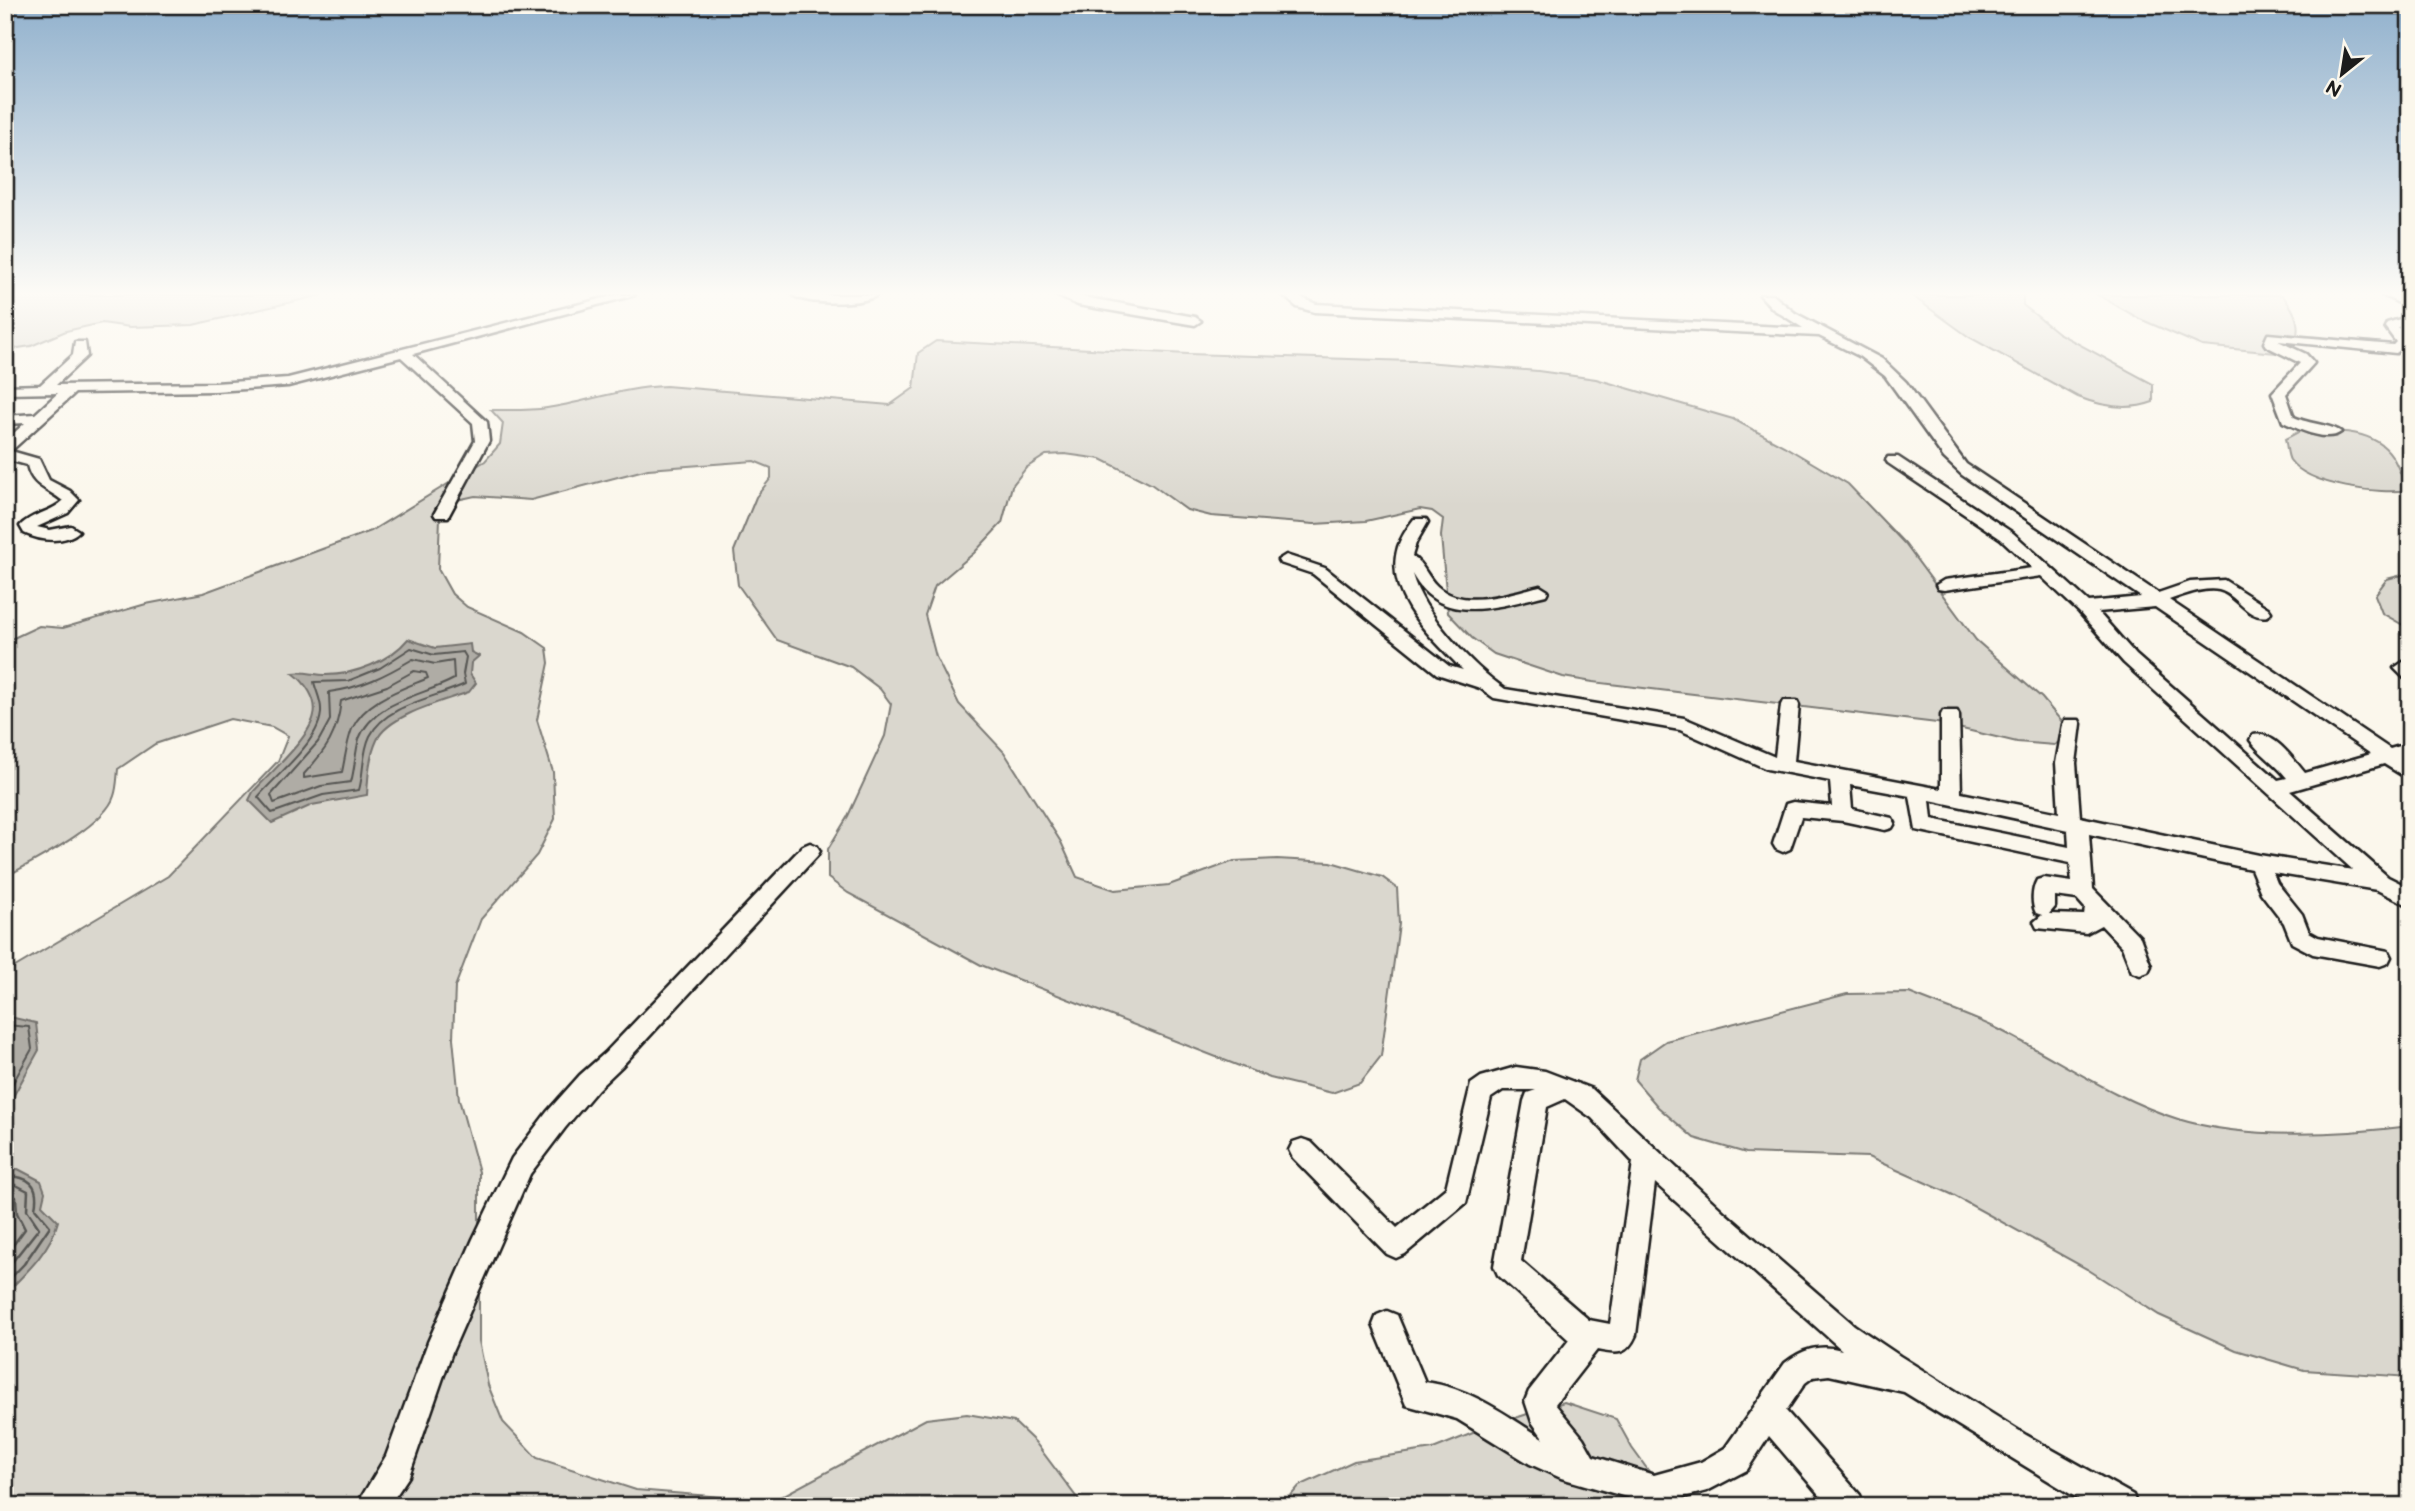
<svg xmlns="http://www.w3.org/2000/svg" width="2415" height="1511" font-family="'Balsamiq Sans',sans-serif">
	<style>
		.green { fill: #dad7ce; stroke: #7b7a75; stroke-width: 2 }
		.water { fill: #afaca5; stroke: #74726e; stroke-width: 2 }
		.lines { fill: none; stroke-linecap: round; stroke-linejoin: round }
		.shore-far1 { stroke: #575653; stroke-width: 2 }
		.shore { stroke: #575653; stroke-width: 2.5 }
		.minor-casing { stroke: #1c1c1c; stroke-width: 5 }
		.minor { fill: #fbf7ec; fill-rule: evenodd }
	</style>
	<rect width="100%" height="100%" fill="#fbf7ec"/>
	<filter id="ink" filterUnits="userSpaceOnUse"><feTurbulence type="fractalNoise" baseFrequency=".0143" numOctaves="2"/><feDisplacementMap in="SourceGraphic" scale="14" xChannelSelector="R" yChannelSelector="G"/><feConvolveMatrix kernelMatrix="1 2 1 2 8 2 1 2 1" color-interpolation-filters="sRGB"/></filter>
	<g filter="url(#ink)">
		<!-- green -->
		<g class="green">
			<path d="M5 295H322L193 325 130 327 102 323 66 331 31 346 5 350Z"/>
			<path d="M1911 295H2023V305L2058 333 2153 384V402C2129 411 2101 406 2078 397L1969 337Z"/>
			<path d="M2098 295H2282C2296 311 2304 330 2291 349L2276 353 2202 346 2140 319Z"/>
			<path d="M936 341 1188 354 1413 361 1538 371 1596 379 1733 419 1784 446 1848 484 1905 544 1976 640 2042 698 2068 729 2066 738 2054 745 2017 742 1937 723 1593 682 1563 677 1494 654 1472 638 1448 613 1441 536 1443 519 1432 511 1420 509 1366 521 1314 524 1211 516 1187 510 1151 484 1101 459 1065 454 1046 455 1026 468 1012 486 1002 523 974 553 935 586 925 615 936 657 959 704 1004 752 1061 842 1077 877 1115 890 1169 885 1234 861 1277 859 1331 862 1382 877 1397 888 1399 924 1381 1056 1360 1083 1332 1093 1270 1078 981 965 848 893 828 878V849L848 816 885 736 891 704 880 689 851 667 777 640 738 585 734 551 756 497 771 478V468L754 461 648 469 531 500 475 496 457 500 443 510 440 518 438 569 452 594 467 607 524 632 547 648 549 663 537 720 553 772 555 819 537 855 481 919 455 987 453 1038 459 1099 479 1172V1341L488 1385 503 1422 537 1458 636 1490 773 1501 926 1419 967 1414 1014 1422 1035 1442 1083 1506H5V973L168 876 278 761 288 736 272 727 230 719 155 744 118 769C117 778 117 788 114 796 105 826 32 862 5 877V642L39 626 63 628 146 604 203 593 371 531 485 461 500 444 503 423 491 410C509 410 529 411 547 408 587 402 624 387 666 386L890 405 914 388 918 353Z"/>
			<path d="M2300 431C2330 431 2373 427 2392 456 2399 467 2402 480 2409 490 2381 495 2308 486 2290 460 2287 455 2287 445 2285 439Z"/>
			<path d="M2410 573V629L2382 613 2375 595 2387 579Z"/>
			<path d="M1909 993C1938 1005 1969 1015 1998 1029 2056 1058 2116 1100 2178 1119 2245 1140 2341 1135 2410 1126V1377L2304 1370 2236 1350 2159 1315 2087 1269 1951 1194 1868 1157 1746 1153 1694 1138 1658 1107 1635 1080 1640 1059 1666 1041 1847 994Z"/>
			<path d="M1564 1402 1616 1419 1632 1448 1674 1506H1282L1299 1486 1354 1461 1433 1449 1488 1427Z"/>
		</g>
		<!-- water -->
		<g class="water">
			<path d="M408 639 435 648 470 644 471 652 479 656 471 663 470 674 476 683 469 692C444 701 388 715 377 740 369 757 368 777 367 795L312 805 272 823 249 800 253 792C269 774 310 738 314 715 318 700 305 682 293 673 305 671 314 675 326 675 354 675 390 661 408 639Z"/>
			<path d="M10 1017 36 1023 39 1050 5 1111V1019Z"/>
			<path d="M18 1169 41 1181 45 1192 42 1205 58 1221C51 1250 25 1274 5 1294V1170Z"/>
		</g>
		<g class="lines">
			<!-- shore-far1 -->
			<g class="shore-far1">
				<path d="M411 648 434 655 463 652 466 657 463 674 465 684C436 698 386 704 370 736 362 752 364 773 359 790L323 795 272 813 258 797C276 775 323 739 321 709 321 700 316 691 314 682L348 681 380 668Z"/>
				<path d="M413 659 435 664 453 661 454 679C423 696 373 701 359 739 355 753 355 768 351 782L321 786 274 803 271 795 318 742 330 720 329 692C361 688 386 675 413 659Z"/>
				<path d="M414 671 426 673 428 678C402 689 365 700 352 729 347 742 345 758 342 772L304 778V774C327 749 337 735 341 701L387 686Z"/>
				<path d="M5 1025 29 1027 32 1049 5 1097"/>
			</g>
			<!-- shore -->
			<g class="shore">
				<path d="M5 1176C29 1176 40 1184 35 1208L50 1226 24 1264 5 1284"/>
				<path d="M5 1185H16L28 1191 27 1210 39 1228 5 1271"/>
				<path d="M5 1196 16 1197 17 1213 25 1229 5 1256"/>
			</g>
			<defs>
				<g id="minor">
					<path d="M616 295H635L413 354 487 422 489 441 448 517H436L434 514 475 441 473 423 401 357 288 386 215 391 75 393 11 451 39 459 49 480 70 491 79 500 68 513 37 527 50 530 71 526 79 531C66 544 40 541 24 533L20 526C32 513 50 513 63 501 47 488 32 487 27 465L5 459V441L25 423 5 424V416L35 414 58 393 5 394V386L40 385 73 355 75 342H85L87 356 56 385 215 383 288 378Z"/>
					<path d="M793 295H877C864 305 806 305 793 295Z"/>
					<path d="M1055 295H1072L1195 317 1201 321 1195 325 1078 305Z"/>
					<path d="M1283 295H1296L1316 304 1803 328 1773 309 1760 295H1773L1795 313 1882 359 1906 382 1966 464 2158 593 2190 582 2224 580 2268 608 2271 612 2268 616C2248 621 2237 594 2219 590 2203 587 2184 595 2169 600L2390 749 2410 743V757L2404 758 2410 763V780L2384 764 2290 791 2388 877 2410 888V906L2377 890 2273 873 2277 883 2302 914 2309 932 2318 937 2388 951 2391 957 2388 963 2380 966 2313 954 2292 943 2284 923 2261 893 2251 869 2089 834 2093 889 2140 937 2151 966 2148 972 2140 975 2132 972 2122 947 2101 925 2086 933 2037 928 2034 922 2042 915 2036 913C2031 904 2032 889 2037 880L2044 878 2072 882 2070 863 1916 830 1910 796 1850 785 1852 809 1892 818 1895 823 1892 828 1885 830 1843 821 1801 817 1790 849 1783 852 1776 849 1773 844 1786 804 1793 802 1832 806 1830 781 1767 769 1680 730 1494 698 1480 688 1437 674 1313 574 1280 563 1278 560 1286 555 1325 568 1449 666 1463 670C1433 639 1383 596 1398 547 1401 537 1408 527 1414 519H1426L1428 522 1416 543 1412 556C1424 564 1427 577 1437 586 1464 611 1510 593 1540 586L1548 591 1546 595C1499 606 1441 628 1412 574 1422 613 1472 666 1505 689L1684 718 1775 757 1781 705 1783 701H1797L1799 705 1794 761 1941 789V715L1943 711H1957L1959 715 1961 793 2059 813 2056 763 2063 724 2065 720H2079L2081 724 2076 763 2080 817 2259 855 2353 870 2124 663 2079 612 2041 576 1944 590 1938 589 1936 585 1944 580 2032 568 2001 539 1888 463 1886 460 1888 457H1898L2013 533 2089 602 2141 597 1962 475 1944 458 1885 376 1859 356 1819 336 1315 312 1297 307ZM2155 607 2371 754 2305 773C2293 759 2273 730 2253 735L2250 740C2260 754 2276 764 2287 778L2278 780 2136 655 2098 612ZM1930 800 2068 830 2069 847 1932 819ZM2055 896 2077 899 2085 908 2084 915 2049 914 2055 907Z"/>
					<path d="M2382 295H2398L2410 299V308Z"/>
					<path d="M2410 316V324L2398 327 2410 342 2396 353 2278 341 2306 354 2314 363 2286 394 2294 417C2308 424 2333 425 2341 432 2327 443 2298 429 2283 422L2272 393 2300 363 2266 346 2264 343 2268 334 2393 345 2396 342 2385 327 2387 323Z"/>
					<path d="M2403 662 2410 664V680L2404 678 2394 668Z"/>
					<path d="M810 843 817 846 820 851 817 856 621 1067 598 1089 565 1128 530 1174 452 1352 409 1476 389 1506H356L386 1456 428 1342 473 1239 512 1158 547 1112 580 1075 605 1053 803 846Z"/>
					<path d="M1516 1067 1545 1071 1592 1089 1725 1213 1854 1325 1900 1356 2026 1435 2133 1495 2137 1506H2090L1904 1392 1829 1375 1813 1377 1805 1383 1786 1411 1860 1495 1864 1506H1829L1769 1436 1747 1470 1707 1491 1654 1505 1561 1478 1530 1464 1457 1419 1406 1405 1373 1325 1377 1315 1387 1311 1397 1315 1425 1382C1471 1388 1506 1415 1544 1439L1532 1422 1525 1401 1529 1391 1569 1340 1498 1275 1494 1266 1524 1101 1527 1093 1536 1090H1503L1491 1098 1466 1203 1405 1254 1396 1258 1387 1254 1293 1158 1289 1150 1293 1142 1302 1139 1311 1142 1397 1228 1446 1188 1471 1084 1481 1077ZM1565 1099 1592 1118 1633 1162 1610 1324 1589 1320 1521 1261 1547 1107ZM1655 1183 1842 1350C1819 1344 1803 1349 1785 1363L1725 1448 1701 1462 1654 1475 1593 1456 1583 1438 1555 1404 1597 1350C1617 1354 1627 1356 1636 1335Z"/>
				</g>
			</defs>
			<!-- minor casing -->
			<use href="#minor" class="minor-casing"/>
			<!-- minor -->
			<use href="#minor" class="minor"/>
		</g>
	</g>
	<!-- sky -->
	<linearGradient id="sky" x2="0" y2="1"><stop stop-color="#91b1cd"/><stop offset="0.58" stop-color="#fdfbf6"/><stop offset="1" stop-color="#fdfbf6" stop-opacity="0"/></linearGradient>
	<rect width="2415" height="506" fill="url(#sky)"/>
	<!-- margin -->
	<rect width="2415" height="1511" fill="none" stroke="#fbf7ec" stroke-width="28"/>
	<rect x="14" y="14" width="2387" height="1483" fill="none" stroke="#1c1c1c" stroke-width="2.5" filter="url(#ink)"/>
	<!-- north arrow -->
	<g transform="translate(2342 74) rotate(210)" stroke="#fbf7ec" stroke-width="5" paint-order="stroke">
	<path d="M0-5L12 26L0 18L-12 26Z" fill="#1c1c1c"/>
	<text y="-10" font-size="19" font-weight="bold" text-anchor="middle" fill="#1c1c1c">N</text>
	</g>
</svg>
